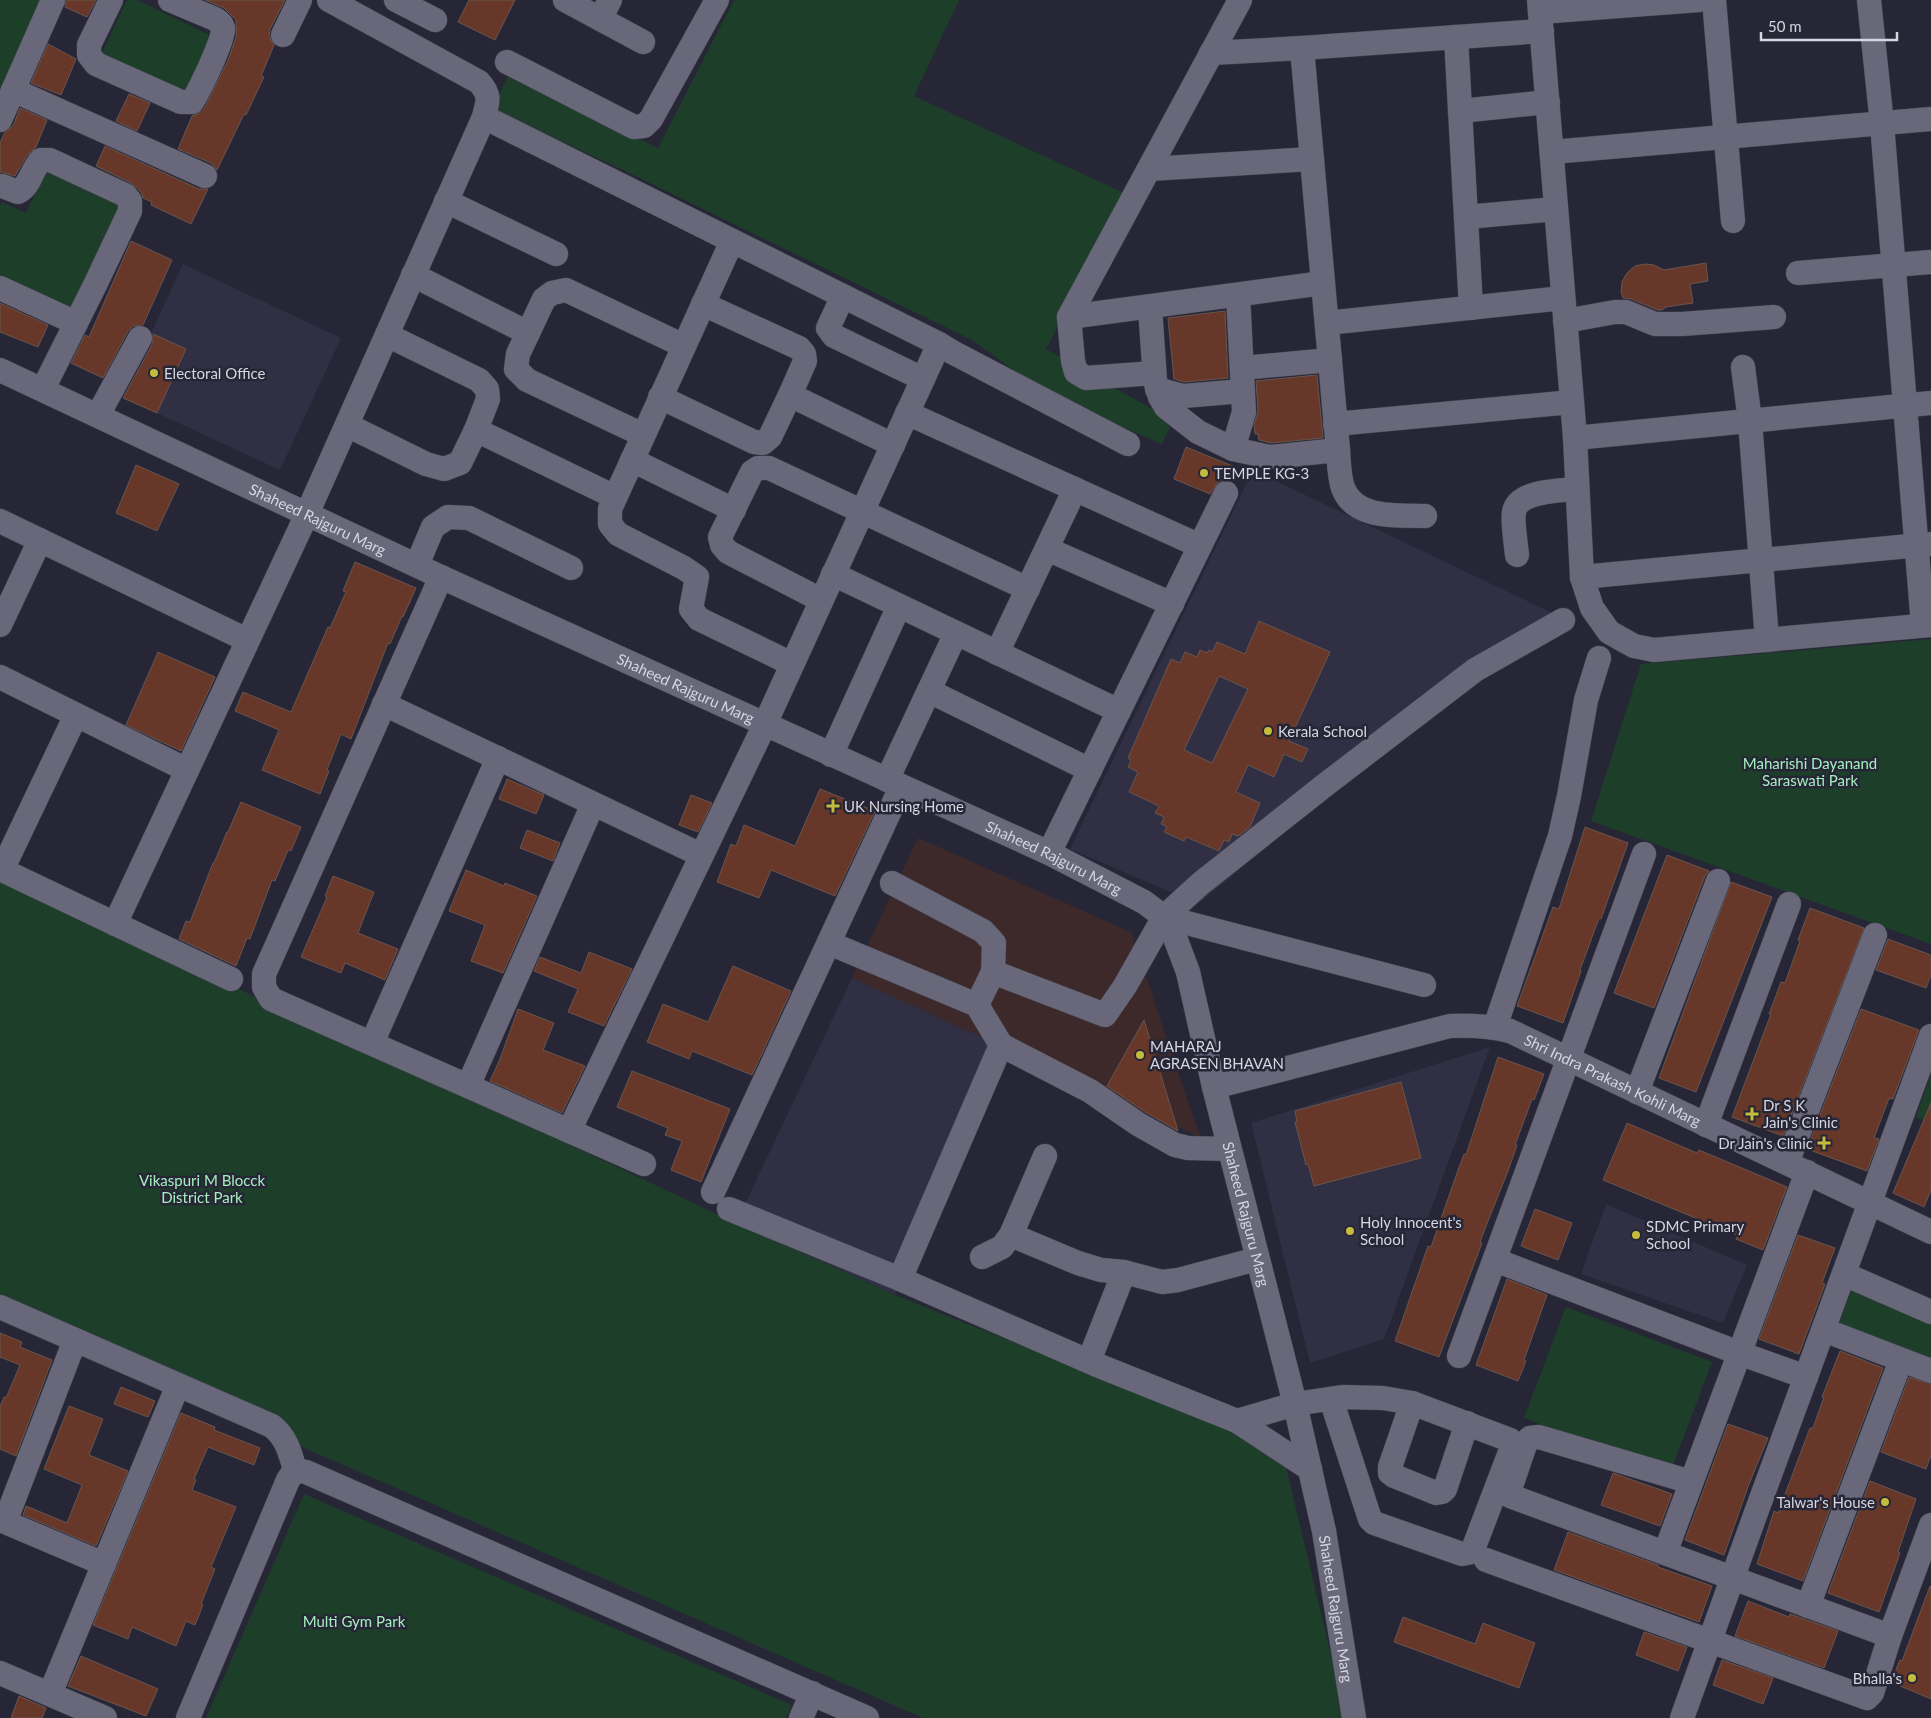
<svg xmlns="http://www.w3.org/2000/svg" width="1931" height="1718" font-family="Lato,sans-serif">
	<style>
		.commercial { fill: #3d292a }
		.built { fill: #302f44 }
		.green { fill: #1d3f2a }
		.building { fill: #673829; stroke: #69554f; fill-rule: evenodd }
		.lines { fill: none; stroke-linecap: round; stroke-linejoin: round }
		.minor-casing { stroke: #434350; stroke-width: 25 }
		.minor { stroke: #69687b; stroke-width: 24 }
		.poi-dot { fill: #c5bc3d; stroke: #272636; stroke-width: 2 }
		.labels { text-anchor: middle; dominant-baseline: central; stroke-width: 5; stroke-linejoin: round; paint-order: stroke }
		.poi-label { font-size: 15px; fill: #d6d6e0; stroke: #272636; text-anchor: start }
		.street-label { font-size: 15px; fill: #d6d6e0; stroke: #272636 }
		.park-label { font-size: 15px; fill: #a3efbe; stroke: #272636 }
	</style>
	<rect width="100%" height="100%" fill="#272636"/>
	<!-- commercial -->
	<path class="commercial" d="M918 838 1131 932 1200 1137 852 978Z"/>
	<!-- built -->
	<g class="built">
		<path d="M183 264 341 338 280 470 157 413 186 350 151 333Z"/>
		<path d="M1253 470 1552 613 1198 904 1070 849Z"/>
		<path d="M852 978 1003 1047 895 1295 736 1223Z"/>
		<path d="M1490 1047 1384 1339 1310 1363 1251 1123Z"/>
		<path d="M1606 1204 1747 1265 1723 1323 1581 1274Z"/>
	</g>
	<!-- green -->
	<g class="green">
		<path d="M0 0H47L0 101Z"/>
		<path d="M127 0H137L216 38 188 98 100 57Z"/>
		<path d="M734 0H959L914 96 1126 194 1046 349 1173 421 1162 444 1053 398 972 340 623 170 492 109 509 75 658 148Z"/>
		<path d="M47 169 125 206 74 312 0 277V206L2 202 26 213Z"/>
		<path d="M1931 639V944L1591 821 1641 664Z"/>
		<path d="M0 877 736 1223 895 1295 1282 1450 1346 1718H923L0 1315Z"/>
		<path d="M1931 1074V1123L1916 1117Z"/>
		<path d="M1854 1283 1931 1318V1365L1837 1329Z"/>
		<path d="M1566 1307 1712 1362 1670 1473 1524 1418Z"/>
		<path d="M304 1494 792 1705 786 1718H206Z"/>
	</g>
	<!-- building -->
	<g class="building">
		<path d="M66 0H96L87 17 65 7Z"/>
		<path d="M205 0H285L270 29 269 36 274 45 261 76 264 77 246 115 244 114 217 170 211 163 178 149 192 116 198 114 204 109 212 93 229 58 236 37V20L224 8Z"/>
		<path d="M469 0H515L495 40 458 22Z"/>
		<path d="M48 44 76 59 61 95 31 83Z"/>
		<path d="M129 94 150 103 137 131 116 121Z"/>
		<path d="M20 108 47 120 36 147 26 157 15 176 0 172V143L5 132 13 126Z"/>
		<path d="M105 146 199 189H208L191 224 151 205 152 202 143 198 141 192 131 183 96 166Z"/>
		<path d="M131 241 172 260 143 325 133 326 128 331 103 378 71 363 85 335 89 337Z"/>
		<path d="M1706 263 1708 281 1690 284 1693 303 1666 307 1662 310H1658L1631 299 1623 298 1621 292 1622 282 1627 273 1635 266 1645 264 1654 265 1664 270Z"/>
		<path d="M0 303 48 325 38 347 0 332Z"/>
		<path d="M1225 311 1228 378 1184 382 1174 379 1168 318Z"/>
		<path d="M153 334 186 349 157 413 123 398 152 345Z"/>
		<path d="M1317 375 1323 438 1271 443 1259 440 1258 434H1255L1254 425 1258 411 1256 381Z"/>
		<path d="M1186 447 1235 467 1230 480 1225 479 1218 482 1210 494 1174 479Z"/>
		<path d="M136 465 179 484 157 531 116 513Z"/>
		<path d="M355 562 416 588 403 617 402 616 390 644 388 643 351 739 341 734 327 770 329 771 320 794 262 770 279 730 235 711 243 692 291 712 328 627 330 628 346 592 343 591Z"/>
		<path d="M1259 621 1330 652 1289 741 1308 749 1302 762 1284 754 1274 777 1248 765 1236 792 1260 803 1250 827 1238 836 1232 834 1229 842 1224 840 1219 851 1186 837 1184 841 1164 832 1167 827 1161 824 1164 817 1155 813 1159 806 1129 792 1138 772 1128 767 1131 760 1128 758 1171 659 1180 663 1185 652 1197 657 1200 650 1207 653 1209 650 1212 652 1217 642 1245 654ZM1219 676 1248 689 1212 763 1184 750Z"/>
		<path d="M158 652 215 677 181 751 126 725Z"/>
		<path d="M507 779 544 795 536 814 499 799Z"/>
		<path d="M820 789 875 811 835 896 771 870 759 898 717 882 731 844 736 846 744 825 795 846Z"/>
		<path d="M691 795 712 803 698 832 679 825Z"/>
		<path d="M241 802 301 827 291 851 288 850 275 881 272 880 250 939 247 938 236 966 179 939 186 921 190 922 213 863H214L227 832H228Z"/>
		<path d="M1585 827 1628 843 1601 919 1599 918 1580 970 1581 971 1563 1023 1517 1006 1553 907 1559 909Z"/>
		<path d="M527 830 560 843 553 861 520 848Z"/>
		<path d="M1667 855 1709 871 1705 876 1654 1008 1614 993Z"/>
		<path d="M466 870 504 886 505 883 537 896 503 973 471 961 485 925 449 911Z"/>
		<path d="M333 876 374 892 358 933 398 949 385 980 345 963 341 973 301 957 327 897 325 896Z"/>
		<path d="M1731 882 1772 897 1696 1092 1659 1078Z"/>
		<path d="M1810 908 1864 928 1783 1136 1732 1117 1771 1014H1769L1781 982 1785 983 1800 941 1798 940Z"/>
		<path d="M1888 939 1931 955V975L1926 988 1876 970Z"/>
		<path d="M589 952 632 969 604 1026 568 1012 578 989 534 971 540 957 581 973Z"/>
		<path d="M733 966 791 991 752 1075 692 1051 689 1059 647 1042 663 1004 708 1022Z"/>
		<path d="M518 1009 554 1023 543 1050 585 1066 562 1113 490 1081 500 1059Z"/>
		<path d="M1861 1009 1919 1030 1893 1099 1889 1098 1874 1138 1879 1139 1867 1171 1807 1149Z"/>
		<path d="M1144 1020 1178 1131 1145 1112 1107 1086Z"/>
		<path d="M1498 1057 1544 1074 1534 1100 1532 1099 1515 1145H1517L1508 1171 1486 1226 1480 1242 1482 1243 1439 1357 1395 1341 1428 1246 1431 1247 1457 1173 1464 1154 1466 1155Z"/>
		<path d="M632 1071 730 1109 701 1182 671 1170 682 1141 665 1135 668 1128 617 1107Z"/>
		<path d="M1401 1082 1421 1158 1314 1186 1308 1164 1306 1165 1295 1122H1297L1295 1111Z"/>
		<path d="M1931 1103V1190L1924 1207 1893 1193Z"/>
		<path d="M1627 1123 1697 1153 1699 1150 1787 1187 1763 1250 1736 1239 1737 1235 1603 1180Z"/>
		<path d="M1535 1209 1572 1223 1558 1260 1521 1246Z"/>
		<path d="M1798 1235 1835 1248 1822 1283 1825 1284 1799 1354 1759 1339Z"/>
		<path d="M1507 1279 1547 1295 1524 1360 1526 1361 1518 1381 1476 1365Z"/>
		<path d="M0 1333 22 1342 20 1347 52 1360 16 1456 0 1449V1407L4 1397 6 1398 20 1365 0 1357Z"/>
		<path d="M1840 1351 1883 1368 1803 1581 1757 1564 1774 1511 1778 1513 1810 1428H1813L1824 1397H1822Z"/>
		<path d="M1909 1377 1931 1384V1455L1926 1469 1881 1452Z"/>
		<path d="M121 1387 155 1401 148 1417 114 1404Z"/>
		<path d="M69 1406 103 1419 89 1455 128 1471 96 1546 23 1515 26 1506 67 1523 82 1485 44 1469Z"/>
		<path d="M181 1413 215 1427 214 1430 260 1448 254 1465 208 1447 194 1479 196 1480 192 1490 236 1507 211 1567 215 1569 201 1604 203 1605 195 1625 186 1621 176 1646 132 1627 128 1639 93 1625Z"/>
		<path d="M1728 1424 1768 1438 1749 1484 1724 1555 1685 1540Z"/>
		<path d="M1613 1473 1672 1494 1660 1526 1601 1505Z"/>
		<path d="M1870 1481 1916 1499 1898 1552 1900 1553 1879 1612 1828 1593Z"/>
		<path d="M1568 1532 1658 1565V1567L1712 1586 1699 1622 1554 1570Z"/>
		<path d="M1930 1586H1931V1699L1891 1682 1900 1660 1902 1661Z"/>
		<path d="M1748 1601 1789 1617 1790 1614 1838 1631 1824 1668 1735 1636Z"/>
		<path d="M1403 1617 1475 1644 1483 1623 1535 1643 1519 1688 1394 1642Z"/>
		<path d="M1644 1632 1687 1647 1678 1671 1636 1655Z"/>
		<path d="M81 1656 158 1689 146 1716 68 1686Z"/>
		<path d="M1722 1660 1773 1678 1763 1704 1713 1685Z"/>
		<path d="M19 1696 46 1708 42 1718H11Z"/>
	</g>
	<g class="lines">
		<defs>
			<g id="minor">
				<path d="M111 0 89 45V55L96 64 181 102H192C199 91 225 38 223 28 222 23 218 21 215 19L170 0"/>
				<path d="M396 0 435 20"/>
				<path d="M565 0 643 42"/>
				<path d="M1539 0 1575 438 1582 577 1592 608 1609 632 1634 646 1654 650 1931 625"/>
				<path d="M1714 0 1733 221"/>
				<path d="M1869 0 1882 124 1923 625"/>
				<path d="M1540 12 1699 0"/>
				<path d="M600 19 610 0"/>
				<path d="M283 35 300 0"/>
				<path d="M1456 37 1471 308"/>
				<path d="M1302 48 1338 450C1339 463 1339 476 1343 488 1355 520 1398 515 1425 516"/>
				<path d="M1211 53 1302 48 1542 31"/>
				<path d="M507 62 634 127 644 126 651 119 717 0"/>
				<path d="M13 90 205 176"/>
				<path d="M1460 111 1548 102"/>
				<path d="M484 117 939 344 952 352 1128 444"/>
				<path d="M0 120 53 0"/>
				<path d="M1552 152 1931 119"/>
				<path d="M1149 169 1312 159"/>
				<path d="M2 186 18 192C31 185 31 170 41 160H50L125 195 130 201V211L96 283 43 389"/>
				<path d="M446 201 556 254"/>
				<path d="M1466 217 1556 209"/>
				<path d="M732 241 610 509V524L618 534 684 568 697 577 691 609 699 619 792 664"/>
				<path d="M1798 273 1931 262"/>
				<path d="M413 275 528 333"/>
				<path d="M0 288 76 323"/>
				<path d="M843 296 828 328 834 336 923 379"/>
				<path d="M1150 307 1155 380 1160 397 1166 407 1198 432 1233 449 1270 457 1338 450"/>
				<path d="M1069 317 1323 283"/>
				<path d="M1565 321 1615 312H1626L1655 324H1682L1774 317"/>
				<path d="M1327 323 1563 298"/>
				<path d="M387 335 479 380 487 389 488 399 476 430"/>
				<path d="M1743 367 1750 421 1767 640"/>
				<path d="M1242 368 1330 360"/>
				<path id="s1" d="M0 370 441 577 1049 853 1144 902 1164 917 1174 935 1188 972 1214 1087 1295 1404 1324 1531 1354 1718"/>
				<path d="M1154 373 1086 378 1076 372 1073 361 1069 317 1240 0"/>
				<path d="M1157 389 1183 396 1243 391"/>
				<path d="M790 395 893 445"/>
				<path d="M660 397 754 442 763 443 770 437 790 395 805 361 804 354 799 348 703 304"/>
				<path d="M907 413 1200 546"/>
				<path d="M98 415 140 338"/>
				<path d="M1335 424 1572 402"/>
				<path d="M347 425 426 464 444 469 460 463 476 430 615 497"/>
				<path d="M643 435 527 380 516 369 518 354 544 299 552 293 566 290 684 346"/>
				<path d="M1575 438 1931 403"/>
				<path d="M1233 449 1244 412 1238 295"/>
				<path d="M632 460 734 510"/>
				<path d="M0 521 247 640"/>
				<path d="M1047 549 1172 604"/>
				<path d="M1517 555C1516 544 1512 521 1514 512 1518 490 1560 491 1577 489"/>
				<path d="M417 565 433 527 448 517 469 518 571 568"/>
				<path d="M833 574 1119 711"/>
				<path d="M441 577 264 974V987L271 999 644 1164"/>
				<path d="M1582 577 1931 544"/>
				<path d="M821 600 728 552 722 545 720 537 752 472 758 468H769L1028 589"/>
				<path d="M0 625 40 540"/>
				<path d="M997 653 1075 489"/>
				<path d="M0 677 187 770"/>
				<path d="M929 691 1090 770"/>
				<path d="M384 704 701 855"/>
				<path d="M831 755 899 606"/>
				<path d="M887 780 956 633"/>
				<path d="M1049 853 1226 493"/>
				<path d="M0 869 231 979"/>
				<path d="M2 870 76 715"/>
				<path d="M892 883 983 931 994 943 993 972"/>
				<path d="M1164 917 1424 985"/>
				<path d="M115 924 307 514 484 117C488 100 491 96 479 82L329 0"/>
				<path d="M829 943 977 1005 1001 1045 1090 1091 1138 1124 1175 1145 1188 1148 1229 1149"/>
				<path d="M977 1005 993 972 1105 1015 1125 986 1164 917 1200 884 1325 785 1475 670 1563 620"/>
				<path d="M1495 1027 1560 836 1569 796 1586 700 1599 658"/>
				<path d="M372 1043 498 758"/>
				<path d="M468 1086 593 804"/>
				<path id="s2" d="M1214 1087 1450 1026C1471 1025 1490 1026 1510 1031L1931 1232"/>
				<path d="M1637 1092 1718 881"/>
				<path d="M1706 1125 1789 904"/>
				<path d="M569 1131 765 724 939 344"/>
				<path d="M1045 1156 1011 1235 1078 1263 1101 1270 1124 1272"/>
				<path d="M1787 1163 1875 935"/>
				<path d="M713 1192 901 787"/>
				<path d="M729 1209 900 1279 1097 1365 1237 1421 1310 1469"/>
				<path d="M982 1257 1002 1247 1011 1235"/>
				<path d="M1495 1260 1739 1353 1806 1377"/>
				<path d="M1844 1274 1931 1312"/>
				<path d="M900 1279 1001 1045"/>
				<path d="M0 1307 272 1426C286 1437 290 1452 295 1470"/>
				<path d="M1824 1330 1931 1371"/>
				<path d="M75 1340 5 1522 104 1564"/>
				<path d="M1459 1356 1644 854"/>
				<path d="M1089 1361 1124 1272 1162 1282 1178 1280 1257 1259"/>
				<path d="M1412 1403 1390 1467V1473L1394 1476 1436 1493 1442 1492 1445 1489 1467 1423"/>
				<path d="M1237 1421 1295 1404 1342 1397 1383 1398 1412 1403 1510 1440 1512 1447 1472 1552 1462 1554 1374 1523 1370 1519 1331 1399"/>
				<path d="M1691 1482 1539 1437 1530 1438 1526 1442 1510 1489V1496L1890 1636"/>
				<path d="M1665 1553 1807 1172"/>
				<path d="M1486 1560 1867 1698 1872 1693 1890 1636 1931 1525"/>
				<path d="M1808 1606 1901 1360"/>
				<path d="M0 1673 105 1718"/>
				<path d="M50 1694 178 1385"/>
				<path d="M188 1718 288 1480 295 1470 306 1472 867 1718"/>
				<path d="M801 1718 812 1693"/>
				<path d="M1682 1718C1763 1490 1848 1264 1931 1036"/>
			</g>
		</defs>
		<!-- minor casing -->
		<use href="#minor" class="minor-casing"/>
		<!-- minor -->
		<use href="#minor" class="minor"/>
	</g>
	<!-- markers -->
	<g class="poi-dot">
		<circle cx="154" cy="373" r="5"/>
		<circle cx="1204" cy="473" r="5"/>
		<circle cx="1268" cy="731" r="5"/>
		<path d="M830.5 798.5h5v5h5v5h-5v5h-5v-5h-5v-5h5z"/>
		<circle cx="1140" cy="1055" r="5"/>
		<path d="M1749.5 1106.5h5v5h5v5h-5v5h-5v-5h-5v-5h5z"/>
		<path d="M1821.5 1135.5h5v5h5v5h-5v5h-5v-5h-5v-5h5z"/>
		<circle cx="1350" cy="1231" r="5"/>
		<circle cx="1636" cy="1235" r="5"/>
		<circle cx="1885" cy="1502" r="5"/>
		<circle cx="1912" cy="1678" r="5"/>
	</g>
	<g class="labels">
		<!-- poi labels -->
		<g class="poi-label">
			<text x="164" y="373">Electoral Office</text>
			<text x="1214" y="473">TEMPLE KG-3</text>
			<text x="1278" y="731">Kerala School</text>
			<text x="844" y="806">UK Nursing Home</text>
			<text x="1150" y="1046">MAHARAJ<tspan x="1150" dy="17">AGRASEN BHAVAN</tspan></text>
			<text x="1763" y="1105">Dr S K<tspan x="1763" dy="17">Jain's Clinic</tspan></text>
			<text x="1813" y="1143" text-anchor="end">Dr Jain's Clinic</text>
			<text x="1360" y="1222">Holy Innocent's<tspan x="1360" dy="17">School</tspan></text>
			<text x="1646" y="1226">SDMC Primary<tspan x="1646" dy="17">School</tspan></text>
			<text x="1875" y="1502" text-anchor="end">Talwar's House</text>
			<text x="1902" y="1678" text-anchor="end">Bhalla's</text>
		</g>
		<!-- street labels -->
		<g class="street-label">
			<text stroke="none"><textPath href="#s1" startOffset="351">Shaheed Rajguru Marg</textPath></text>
			<text stroke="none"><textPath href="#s1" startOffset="756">Shaheed Rajguru Marg</textPath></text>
			<text stroke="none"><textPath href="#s1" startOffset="1161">Shaheed Rajguru Marg</textPath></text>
			<text stroke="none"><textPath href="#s2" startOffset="418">Shri Indra Prakash Kohli Marg</textPath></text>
			<text stroke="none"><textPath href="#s1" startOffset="1596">Shaheed Rajguru Marg</textPath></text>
			<text stroke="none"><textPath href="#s1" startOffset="2001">Shaheed Rajguru Marg</textPath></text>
		</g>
		<!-- park labels -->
		<g class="park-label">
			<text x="1810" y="763">Maharishi Dayanand<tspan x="1810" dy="17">Saraswati Park</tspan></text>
			<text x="202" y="1180">Vikaspuri M Blocck<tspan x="202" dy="17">District Park</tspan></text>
			<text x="354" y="1621">Multi Gym Park</text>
		</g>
	</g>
	<!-- scale -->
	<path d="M1761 32v8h136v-8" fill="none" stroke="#d6d6e0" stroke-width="2.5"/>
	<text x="1768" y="32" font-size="15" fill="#d6d6e0" stroke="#272636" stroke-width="4" paint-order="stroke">50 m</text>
</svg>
